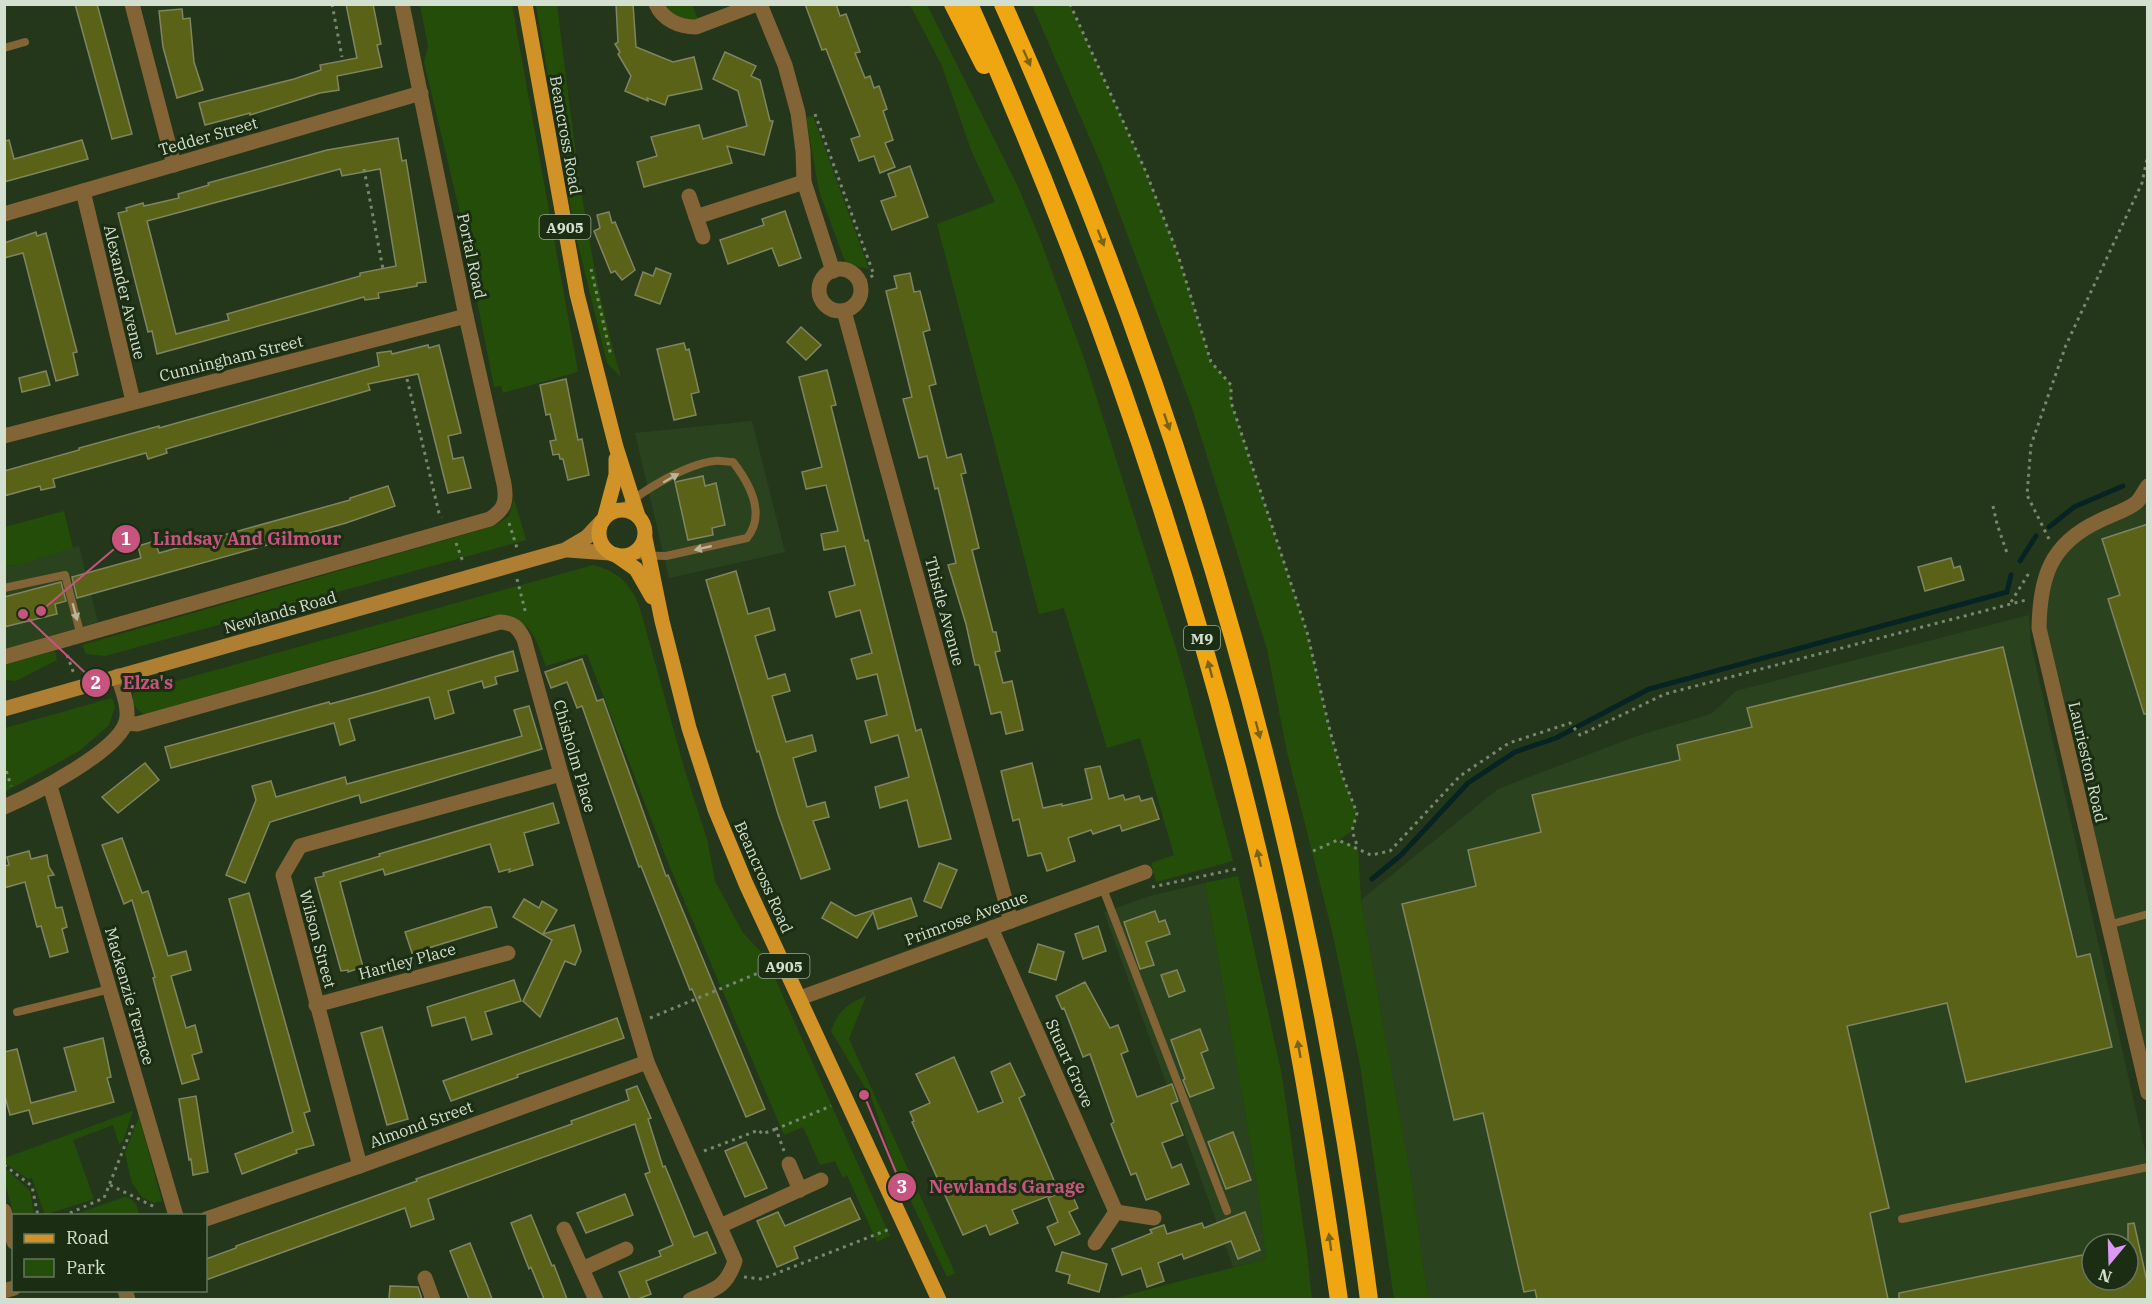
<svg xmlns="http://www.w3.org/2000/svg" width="2152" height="1304" font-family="'IBM Plex Serif',serif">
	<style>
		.built { fill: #2b421f; fill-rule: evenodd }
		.green { fill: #254d0a }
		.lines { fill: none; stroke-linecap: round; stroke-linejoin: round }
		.stream { stroke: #082323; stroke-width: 5 }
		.building { fill: #5a6218; stroke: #7f8561; stroke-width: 1.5; fill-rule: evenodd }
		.path { stroke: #778770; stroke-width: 3; stroke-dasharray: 3 4.5; stroke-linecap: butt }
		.lane { stroke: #826437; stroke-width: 8 }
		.street { stroke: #826437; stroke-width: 15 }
		.secondary { stroke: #ae7f32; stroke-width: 15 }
		.primary { stroke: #d19328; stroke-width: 15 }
		.highway { stroke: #f0a610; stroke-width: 18 }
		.oneway { fill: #7b6311 }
		.oneway2 { fill: #b7b59a }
		.labels { text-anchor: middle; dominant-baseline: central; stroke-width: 6; stroke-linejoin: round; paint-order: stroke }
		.shield { fill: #1b2d12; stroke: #9caa96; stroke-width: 1.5 }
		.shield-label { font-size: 15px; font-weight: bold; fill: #d4e0cf }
		.street-label { font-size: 16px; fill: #d4e0cf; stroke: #1b2d12 }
		.leader { fill: none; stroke: #c7547e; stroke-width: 2 }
		.callout-dot { fill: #c7547e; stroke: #1b2d12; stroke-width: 2 }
		.mark-label { font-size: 18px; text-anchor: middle; font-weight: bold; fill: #fff }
		.callout-label { font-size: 18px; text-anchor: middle; font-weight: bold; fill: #c7547e; stroke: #1b2d12; stroke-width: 6; stroke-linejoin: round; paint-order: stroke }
	</style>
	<rect width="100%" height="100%" fill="#25371b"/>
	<!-- built -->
	<g class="built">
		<path d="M752 421 785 552 669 578 635 433Z"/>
		<path d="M2147 500V1072L2108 925 2040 597 2068 541Z"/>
		<path d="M79 546 98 622 5 649 4 565 17 566Z"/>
		<path d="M2029 615 2031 644 2147 1160V1299H1428L1412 1184 1361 900 1498 789 1637 736 1711 714 1736 691ZM2092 1244H2128V1280H2092Z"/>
		<path d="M1205 883 1257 1182 1266 1259 1233 1267 1104 912 1153 895Z"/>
	</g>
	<!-- green -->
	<g class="green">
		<path d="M420 5H512L578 372 503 393 501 386 494 387 460 213 424 62 428 46Z"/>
		<path d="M536 5H557C573 130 585 256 621 377L607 363 575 232Z"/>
		<path d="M665 5H692L698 19C683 21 674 17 665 5Z"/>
		<path d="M910 5H927L1018 187 1038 234 1085 361 1179 658 1233 861 1156 882 1151 863 1174 855 1140 738 1107 748 1064 608 1039 614 937 224 995 202 971 150 942 66Z"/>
		<path d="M1032 5H1070L1146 172 1178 255 1211 362 1231 385V402L1307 632 1330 731 1343 777 1357 813 1352 831 1339 840 1358 848 1361 900 1412 1184 1428 1299H1394L1360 1065 1333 935 1287 752 1267 649 1192 408 1101 164Z"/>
		<path d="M813 116 869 269 846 264 819 191 806 117Z"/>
		<path d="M514 499 526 540 105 656 86 654 82 645 494 526 509 516Z"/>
		<path d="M64 511 73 548 17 566 5 565V527Z"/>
		<path d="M593 565C618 572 628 581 639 605L685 771 707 839 715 881 743 933 765 956 890 1236 877 1242 847 1175 843 1178 835 1161 820 1165 803 1127 784 1135 669 865 587 654 546 666C533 631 530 616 488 616L149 713 143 714 133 705V693Z"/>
		<path d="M55 651 57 660 16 681 5 680V664Z"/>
		<path d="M112 698 115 707 109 725 79 751 5 792V728Z"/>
		<path d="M1238 876 1282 1076 1307 1252 1312 1299H1112L1266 1259 1257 1182 1205 883Z"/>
		<path d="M866 996 849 1039 955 1273 947 1277 894 1165 872 1099 831 1031C838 1011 847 1004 866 996Z"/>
		<path d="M133 1111 123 1141 119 1144 113 1125 73 1140 94 1199 45 1215 32 1178 28 1179 5 1163V1158Z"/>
		<path d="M139 1117 162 1201 154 1203 142 1197 132 1183 125 1153Z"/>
		<path d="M5 1168 30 1191 34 1215H14L5 1183Z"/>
		<path d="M125 1197C136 1200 137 1205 139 1215H73Z"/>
	</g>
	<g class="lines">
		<!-- stream -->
		<g class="stream">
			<path d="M2049 527 2074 507 2123 486"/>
			<path d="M2020 561 2036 536"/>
			<path d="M1372 879 1401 855 1468 783 1515 752 1556 738 1649 689 2007 592 2011 575"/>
		</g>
	</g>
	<!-- building -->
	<g class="building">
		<path d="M75 4H97L132 134 112 139Z"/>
		<path d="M346 4H373L381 44 377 45 382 67 337 76 339 90 320 93 250 115V113L205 125 199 103 294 79 321 70 320 65 357 58Z"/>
		<path d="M616 4H633L636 47 673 62 694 57 702 89 668 96 665 105 647 98 648 101 625 91 631 76 618 54 620 52 615 44 618 42Z"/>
		<path d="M805 4H836L840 16 846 14 860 52 855 53 865 78 870 76 874 88 879 86 887 109 883 111 893 140 885 143 895 167 880 173 874 156 859 161 851 139 860 136 826 49 822 50Z"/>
		<path d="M182 9 183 19 190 18 194 62 203 90 177 98 163 47 159 11Z"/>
		<path d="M725 52 756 66 751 76 760 80 770 121H773L764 155 727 146 732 163 644 187 637 162 657 156 651 137 699 125 703 139 747 126 738 91 713 79Z"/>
		<path d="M398 138 402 161 406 160 426 282 417 283V286L378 293 379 298 365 300 364 297 157 354 152 331 148 332 118 213 127 211 126 208 143 203 144 206 179 198 178 194 209 185 208 183 327 150ZM340 169 342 176 380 169 396 266 360 273V276L227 314 229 320 176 334 147 221Z"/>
		<path d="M9 140 14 159 82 140 88 159 4 182V141Z"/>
		<path d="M910 166 928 217 892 230 881 201 896 196 888 174Z"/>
		<path d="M785 211 801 258 779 266 772 248 728 264 720 240 764 225 762 219Z"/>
		<path d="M609 212 612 223 615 222 635 270 622 280 615 271 611 273 594 231 600 228 597 215Z"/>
		<path d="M36 232 37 236 46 233 77 352 73 353 78 375 56 381 23 253 4 258V243Z"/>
		<path d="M656 268 671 274 660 304 635 295 643 272 653 276Z"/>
		<path d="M910 273 914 292 920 291 930 330 923 332 936 384 929 386 947 458 961 454 966 473 961 474 979 548 972 550 993 632H996L1000 651 995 652 1003 683 1012 681 1023 730 1006 734 1001 712 991 714 979 665H975L966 624 948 565 956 563 938 488 935 489 927 456 919 458 903 399 912 397 886 291 897 288 894 276Z"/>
		<path d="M801 327 821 345 806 360 787 342Z"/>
		<path d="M684 343 686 350 689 349 699 392 691 394 696 415 674 420 657 349Z"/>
		<path d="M428 345 429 348 439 345 461 433 448 436 453 459 463 457 471 488 448 493 418 374 368 384 370 390 166 449 167 453 148 459 146 453 53 479 55 487 41 490 40 486 4 496V471L79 450V448L159 426V428L379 366 377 353 391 351 392 354Z"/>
		<path d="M827 370 836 405 831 406 865 541 868 540 916 731 921 729 951 839 919 847 907 800 880 808 875 787 909 777 898 735 871 743 865 721 887 715 877 674 857 679 851 659 872 653 860 610 836 617 829 592 855 585 851 570 845 546 824 550 821 534 838 531 826 485 806 489 802 472 822 467 799 377Z"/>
		<path d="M46 371 50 385 22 392 19 378Z"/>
		<path d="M566 379 578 440 582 439 589 475 568 480 563 459H560L559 454 553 455 550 441 556 440 550 414 546 415 540 385Z"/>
		<path d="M703 476 705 486 716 483 725 525 712 528 713 535 688 540 675 482Z"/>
		<path d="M388 486 395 506 346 523 77 598 72 577 141 558 138 546 155 541 159 553 350 500V498Z"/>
		<path d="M2148 524V714H2144L2108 599 2120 595 2102 539Z"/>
		<path d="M1951 558 1954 568 1960 566 1964 580 1925 591 1918 567Z"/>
		<path d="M736 571 748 614 769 608 775 630 755 636 768 679 785 674 790 691 772 696 786 742 812 735 816 751 793 758 807 807 825 802 829 817 813 821 830 869 801 879 778 814 759 751 757 752 706 580Z"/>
		<path d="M61 582 66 601 55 604 57 614 4 627V597Z"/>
		<path d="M2003 647 2077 957 2090 954 2112 1047 1966 1082 1947 1003 1847 1026 1889 1208 1870 1213 1888 1299H1537L1535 1290 1524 1292 1483 1113 1454 1120 1402 904 1476 886 1468 850 1541 832 1532 795 1680 760 1677 745 1752 727 1747 708Z"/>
		<path d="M513 651 518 671 495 677 497 684 484 688 482 681 448 691 454 713 435 719 429 697 349 719 355 740 340 745 334 723 171 768 165 747 329 702 330 704 378 691Z"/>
		<path d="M582 659 597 701 603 699 666 876 668 875 765 1109 746 1117 692 989 690 990 641 866 639 867 582 706 577 708 567 682 551 688 545 672Z"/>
		<path d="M529 706 542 749 361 803 359 795 270 822 245 883 226 875 256 800 252 786 271 781 276 797 345 777 347 784 479 748 522 736 514 710Z"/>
		<path d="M145 763 159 780 118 813 102 797Z"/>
		<path d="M1032 763 1043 808 1062 804V806L1092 799 1085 769 1100 766 1109 799 1123 795 1125 800 1139 796 1141 801 1152 798 1159 819 1122 831 1120 825 1093 834 1091 830 1068 838 1075 861 1047 871 1041 853 1028 856 1019 819 1013 821 1001 771Z"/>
		<path d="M553 803 559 823 524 833 533 865 509 872 510 869 499 872 490 844 385 875 383 869 340 882 363 967 348 972V970L341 971 315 878 324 876 323 873 380 856 379 854Z"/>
		<path d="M122 838 142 893 148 891 168 956 186 951 191 970 171 976 186 1028 195 1025 202 1052 192 1055 199 1079 182 1084 153 978 155 977 132 900 124 904 102 845Z"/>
		<path d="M29 851 31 859 47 855 49 867 54 875 48 876 56 908 62 907 67 927 62 929 68 952 50 957 41 926 37 927 25 882 4 888V866L9 865 7 857Z"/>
		<path d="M939 863 957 870 941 908 924 901Z"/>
		<path d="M249 893 310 1111 304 1113 314 1145 296 1150 297 1153 242 1174 235 1154 293 1132 229 899Z"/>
		<path d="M911 898 917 916 878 929 873 912 857 938 822 918 831 902 855 916Z"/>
		<path d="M524 899 539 908 542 901 557 910 543 934 574 925 581 951 575 965 565 961 540 1017 523 1001 552 940 513 917Z"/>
		<path d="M485 907H491L497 927 412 953 405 932Z"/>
		<path d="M1155 911 1159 922 1165 920 1170 934 1146 942 1154 965 1140 969 1124 922Z"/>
		<path d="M1098 926 1106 951 1083 959 1075 934Z"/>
		<path d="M1038 944 1064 952 1056 980 1029 972Z"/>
		<path d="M1177 970 1185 991 1169 997 1161 975Z"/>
		<path d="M514 980 521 1001 485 1012 492 1034 472 1040 465 1017 432 1026 427 1007Z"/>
		<path d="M1085 982 1110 1028 1118 1025 1128 1051 1121 1054 1137 1097 1172 1084 1178 1101 1171 1104 1183 1135 1162 1143 1172 1168 1181 1164 1189 1184 1146 1200 1136 1173 1131 1175 1111 1124 1114 1122 1090 1054 1083 1057 1064 1008 1062 1009 1056 996Z"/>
		<path d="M617 1018 624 1038 517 1075 518 1077 451 1101 443 1081Z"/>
		<path d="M382 1027 408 1119 387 1125 361 1033Z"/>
		<path d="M1200 1029 1208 1050 1201 1053 1214 1088 1190 1097 1183 1080 1185 1079 1171 1040Z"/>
		<path d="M103 1038 111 1077 107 1078 114 1102 33 1124 29 1110 10 1115 4 1093V1052L17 1049 31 1103 76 1091 64 1048Z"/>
		<path d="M954 1057 978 1112 1003 1102 991 1072 1010 1063 1025 1095 1019 1098 1059 1192 1012 1210 1018 1223 990 1235 986 1225 963 1235 912 1122 914 1121 910 1112 930 1103 916 1074Z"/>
		<path d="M637 1086 651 1118 648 1119 663 1167 665 1166 694 1237 707 1232 716 1253 646 1281 651 1294 638 1299H630L619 1272 661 1256 659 1251 673 1245 645 1174 650 1172 635 1124 428 1199 434 1219 411 1227 405 1208 206 1280V1259L236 1248V1246L417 1181 416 1179 572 1124 571 1121 629 1100 626 1090Z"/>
		<path d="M196 1096 208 1172 193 1175 191 1159 189 1160 179 1099Z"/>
		<path d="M1233 1132 1251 1180 1226 1189 1208 1142Z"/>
		<path d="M746 1142 767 1188 745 1197 725 1151Z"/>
		<path d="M1069 1188 1078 1208 1069 1212 1080 1234 1055 1245 1047 1227 1058 1222 1048 1198Z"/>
		<path d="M625 1194 633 1215 586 1233 577 1213Z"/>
		<path d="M850 1198 860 1219 794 1247 798 1258 777 1267 757 1221 778 1212 785 1226Z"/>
		<path d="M1245 1212 1260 1250 1238 1259 1231 1241 1184 1259 1182 1254 1158 1263 1164 1281 1147 1287 1141 1268 1122 1275 1112 1249 1152 1233 1150 1230 1164 1225 1167 1234 1202 1223 1204 1228Z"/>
		<path d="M531 1215 552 1266 554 1265 567 1299H544L531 1267 529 1269 511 1223Z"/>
		<path d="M2134 1223 2148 1286V1299H1899V1293L2092 1253V1280H2128V1224Z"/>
		<path d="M470 1243 488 1288 492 1299H469L450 1251Z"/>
		<path d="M1062 1252 1107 1264 1099 1292 1068 1283 1070 1275 1056 1271Z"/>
		<path d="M390 1286 418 1287 422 1299H389Z"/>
	</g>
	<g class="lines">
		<!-- path -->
		<g class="path">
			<path d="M332 4 342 57"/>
			<path d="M1070 4 1146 172 1178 255 1211 362 1231 385V402L1307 632 1330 731 1343 777 1357 813 1352 831 1358 848"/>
			<path d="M815 114 874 275 860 283"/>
			<path d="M364 169 383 269"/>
			<path d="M591 269 611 356"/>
			<path d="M407 379 439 513 442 517"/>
			<path d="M1993 506 1997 524 2007 553"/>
			<path d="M509 523 517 548"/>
			<path d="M2049 539 2027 495 2031 445 2066 345 2142 183 2148 154"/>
			<path d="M456 543 463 562"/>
			<path d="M517 579 526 614"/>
			<path d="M2011 602 2029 573"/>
			<path d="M67 655 74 674"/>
			<path d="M4 764 11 786"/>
			<path d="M1313 851 1338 840 1371 855 1390 851 1460 776 1509 743 1570 723 1580 735 1665 694 2026 600"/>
			<path d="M1152 887 1236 869"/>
			<path d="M650 1018 768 969"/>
			<path d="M704 1151 759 1130 762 1134 776 1129"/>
			<path d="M784 1151 776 1129 831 1106"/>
			<path d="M4 1165 32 1186 38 1216"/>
			<path d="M110 1185 157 1208"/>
			<path d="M63 1216 104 1198 133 1125"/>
			<path d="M744 1277 762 1279 890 1229"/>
		</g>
		<!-- lane -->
		<g class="lane">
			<path d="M4 48 25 42"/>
			<path d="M621 509C644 490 684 465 714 461 720 460 727 462 733 462 750 484 766 514 747 538L666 556 628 555"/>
			<path d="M4 588 65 575 81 636"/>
			<path d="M1102 886 1227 1211"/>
			<path d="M2108 925 2148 914"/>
			<path d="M17 1012 110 989"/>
			<path d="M1902 1219 2148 1167"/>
		</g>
		<!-- street -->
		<g class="street">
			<path d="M132 4 174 165"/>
			<path d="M656 4C663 20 679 27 696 27L757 4"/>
			<path d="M760 4 785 65 798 113 803 151 804 182 833 271"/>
			<path d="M83 191 133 401"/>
			<path d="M689 196 703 237"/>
			<path d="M4 214 421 93"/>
			<path d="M696 217 804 182"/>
			<circle cx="840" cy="290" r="21"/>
			<path d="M844 311 1011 921"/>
			<path d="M4 436 466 316"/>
			<path d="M2148 486C2144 491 2141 498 2137 502 2128 510 2110 515 2099 521 2050 544 2040 577 2039 628L2148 1093"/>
			<path d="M4 657 490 519C505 509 507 501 504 484L466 316 402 4"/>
			<path d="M126 723 137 724 500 622C514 623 518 627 524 639L561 774 647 1062 735 1261C726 1288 715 1289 690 1300"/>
			<path d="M50 786 176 1216"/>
			<path d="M4 807C32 795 117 752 126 722 130 708 122 690 118 676"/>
			<path d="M991 928 1116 1212"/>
			<path d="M800 998 1145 872"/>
			<path d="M316 1005 508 953"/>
			<path d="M789 1164 800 1190"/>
			<path d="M360 1166 283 875 300 846 561 774"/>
			<path d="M4 1211 14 1242"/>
			<path d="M206 1219 360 1166 647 1062"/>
			<path d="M720 1226 821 1180"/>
			<path d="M564 1229 596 1300"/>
			<path d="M1095 1243 1116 1212 1154 1218"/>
			<path d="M582 1269 626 1249"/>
			<path d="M425 1278 433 1300"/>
			<path d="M125 1290 128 1300"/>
			<path d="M4 1291 14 1288"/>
		</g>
		<!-- secondary -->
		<g class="secondary">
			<path d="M568 550 610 553"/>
			<path d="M4 709 565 550 587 537 602 521"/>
		</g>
		<!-- primary -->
		<g class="primary">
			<path d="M525 4 577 294 616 447 638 516"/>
			<circle cx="622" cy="533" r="23"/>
			<path d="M605 516 616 475V459"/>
			<path d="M645 538 662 621 689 728 715 809 746 884 939 1300"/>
			<path d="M616 555 636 569 652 597"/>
		</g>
		<!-- highway -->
		<g class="highway">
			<path d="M953 4 984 65"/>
			<path d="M969 4C1091 278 1188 560 1258 852 1293 999 1317 1149 1339 1300"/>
			<path d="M1003 4C1188 416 1311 853 1369 1300"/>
		</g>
	</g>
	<!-- one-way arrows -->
	<defs><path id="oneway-solid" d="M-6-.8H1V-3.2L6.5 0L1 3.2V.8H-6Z" transform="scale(1.5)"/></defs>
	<g class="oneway">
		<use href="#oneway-solid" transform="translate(1027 58) rotate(66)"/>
		<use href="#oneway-solid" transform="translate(1101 238) rotate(69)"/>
		<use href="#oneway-solid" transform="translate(1167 422) rotate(71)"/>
		<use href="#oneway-solid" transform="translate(1210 669) rotate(-105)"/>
		<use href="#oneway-solid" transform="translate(1258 730) rotate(75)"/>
		<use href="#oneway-solid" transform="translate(1259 858) rotate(-103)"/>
		<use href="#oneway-solid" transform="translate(1299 1049) rotate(-100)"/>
		<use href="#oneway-solid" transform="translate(1330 1242) rotate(-98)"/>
	</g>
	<g class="oneway2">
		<use href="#oneway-solid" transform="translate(671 478) rotate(-30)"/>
		<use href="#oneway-solid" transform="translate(703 548) rotate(167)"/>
		<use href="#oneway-solid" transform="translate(75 612) rotate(75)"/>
	</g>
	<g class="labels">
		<!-- shield labels -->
		<g class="shield">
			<rect x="539.5" y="215" width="51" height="24" rx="4.5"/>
			<rect x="1184" y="626" width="36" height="24" rx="4.5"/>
			<rect x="758.5" y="954" width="51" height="24" rx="4.5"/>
		</g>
		<g class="shield-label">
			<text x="565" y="227">A905</text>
			<text x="1202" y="638">M9</text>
			<text x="784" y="966">A905</text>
		</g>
		<!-- street labels -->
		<g class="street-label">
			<text transform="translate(566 135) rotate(80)">Beancross Road</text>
			<text transform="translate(208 136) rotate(-16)">Tedder Street</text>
			<text transform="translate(472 256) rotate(78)">Portal Road</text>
			<text transform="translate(125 292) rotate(77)">Alexander Avenue</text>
			<text transform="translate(231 358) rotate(-14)">Cunningham Street</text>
			<text transform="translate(945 611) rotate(75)">Thistle Avenue</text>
			<text transform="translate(280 612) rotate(-16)">Newlands Road</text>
			<text transform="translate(575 756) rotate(74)">Chisholm Place</text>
			<text transform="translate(2088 762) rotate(77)">Laurieston Road</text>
			<text transform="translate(764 877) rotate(66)">Beancross Road</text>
			<text transform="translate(966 918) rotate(-20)">Primrose Avenue</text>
			<text transform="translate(318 939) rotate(75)">Wilson Street</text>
			<text transform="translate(407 961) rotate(-15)">Hartley Place</text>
			<text transform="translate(130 996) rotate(74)">Mackenzie Terrace</text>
			<text transform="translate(1070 1063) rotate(66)">Stuart Grove</text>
			<text transform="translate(421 1124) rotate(-20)">Almond Street</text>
		</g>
	</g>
	<!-- callouts -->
	<path class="leader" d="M41 611L126 539M23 614L96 683M864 1095L902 1187"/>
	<g class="callout-dot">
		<circle cx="41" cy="611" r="6"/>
		<circle cx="23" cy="614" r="6"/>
		<circle cx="864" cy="1095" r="6"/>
		<circle cx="126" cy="539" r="15"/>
		<circle cx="96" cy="683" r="15"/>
		<circle cx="902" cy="1187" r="15"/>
	</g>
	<g class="mark-label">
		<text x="126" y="545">1</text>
		<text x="96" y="689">2</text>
		<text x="902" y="1193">3</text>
	</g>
	<g class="callout-label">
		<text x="247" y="545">Lindsay And Gilmour</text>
		<text x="148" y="689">Elza's</text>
		<text x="1007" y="1193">Newlands Garage</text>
	</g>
	<!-- border -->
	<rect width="2152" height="1304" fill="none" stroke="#d4e0cf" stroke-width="12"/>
	<!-- legend -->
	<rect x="12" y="1214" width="195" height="78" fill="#1b2d12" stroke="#65755e" stroke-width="1.5"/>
	<rect x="24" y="1234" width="30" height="9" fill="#d19328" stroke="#65755e" stroke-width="1.5"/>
	<text x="66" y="1244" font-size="18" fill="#d4e0cf">Road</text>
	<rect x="24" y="1259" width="30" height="18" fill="#254d0a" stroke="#65755e" stroke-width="1.5"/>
	<text x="66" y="1274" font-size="18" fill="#d4e0cf">Park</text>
	<!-- north arrow -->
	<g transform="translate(2110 1262) rotate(199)"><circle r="28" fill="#1b2d12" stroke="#65755e" stroke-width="1.5"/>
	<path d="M0-4.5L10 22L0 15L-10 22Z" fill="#db99f5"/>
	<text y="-9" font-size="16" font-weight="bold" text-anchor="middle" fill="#d4e0cf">N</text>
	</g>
</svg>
